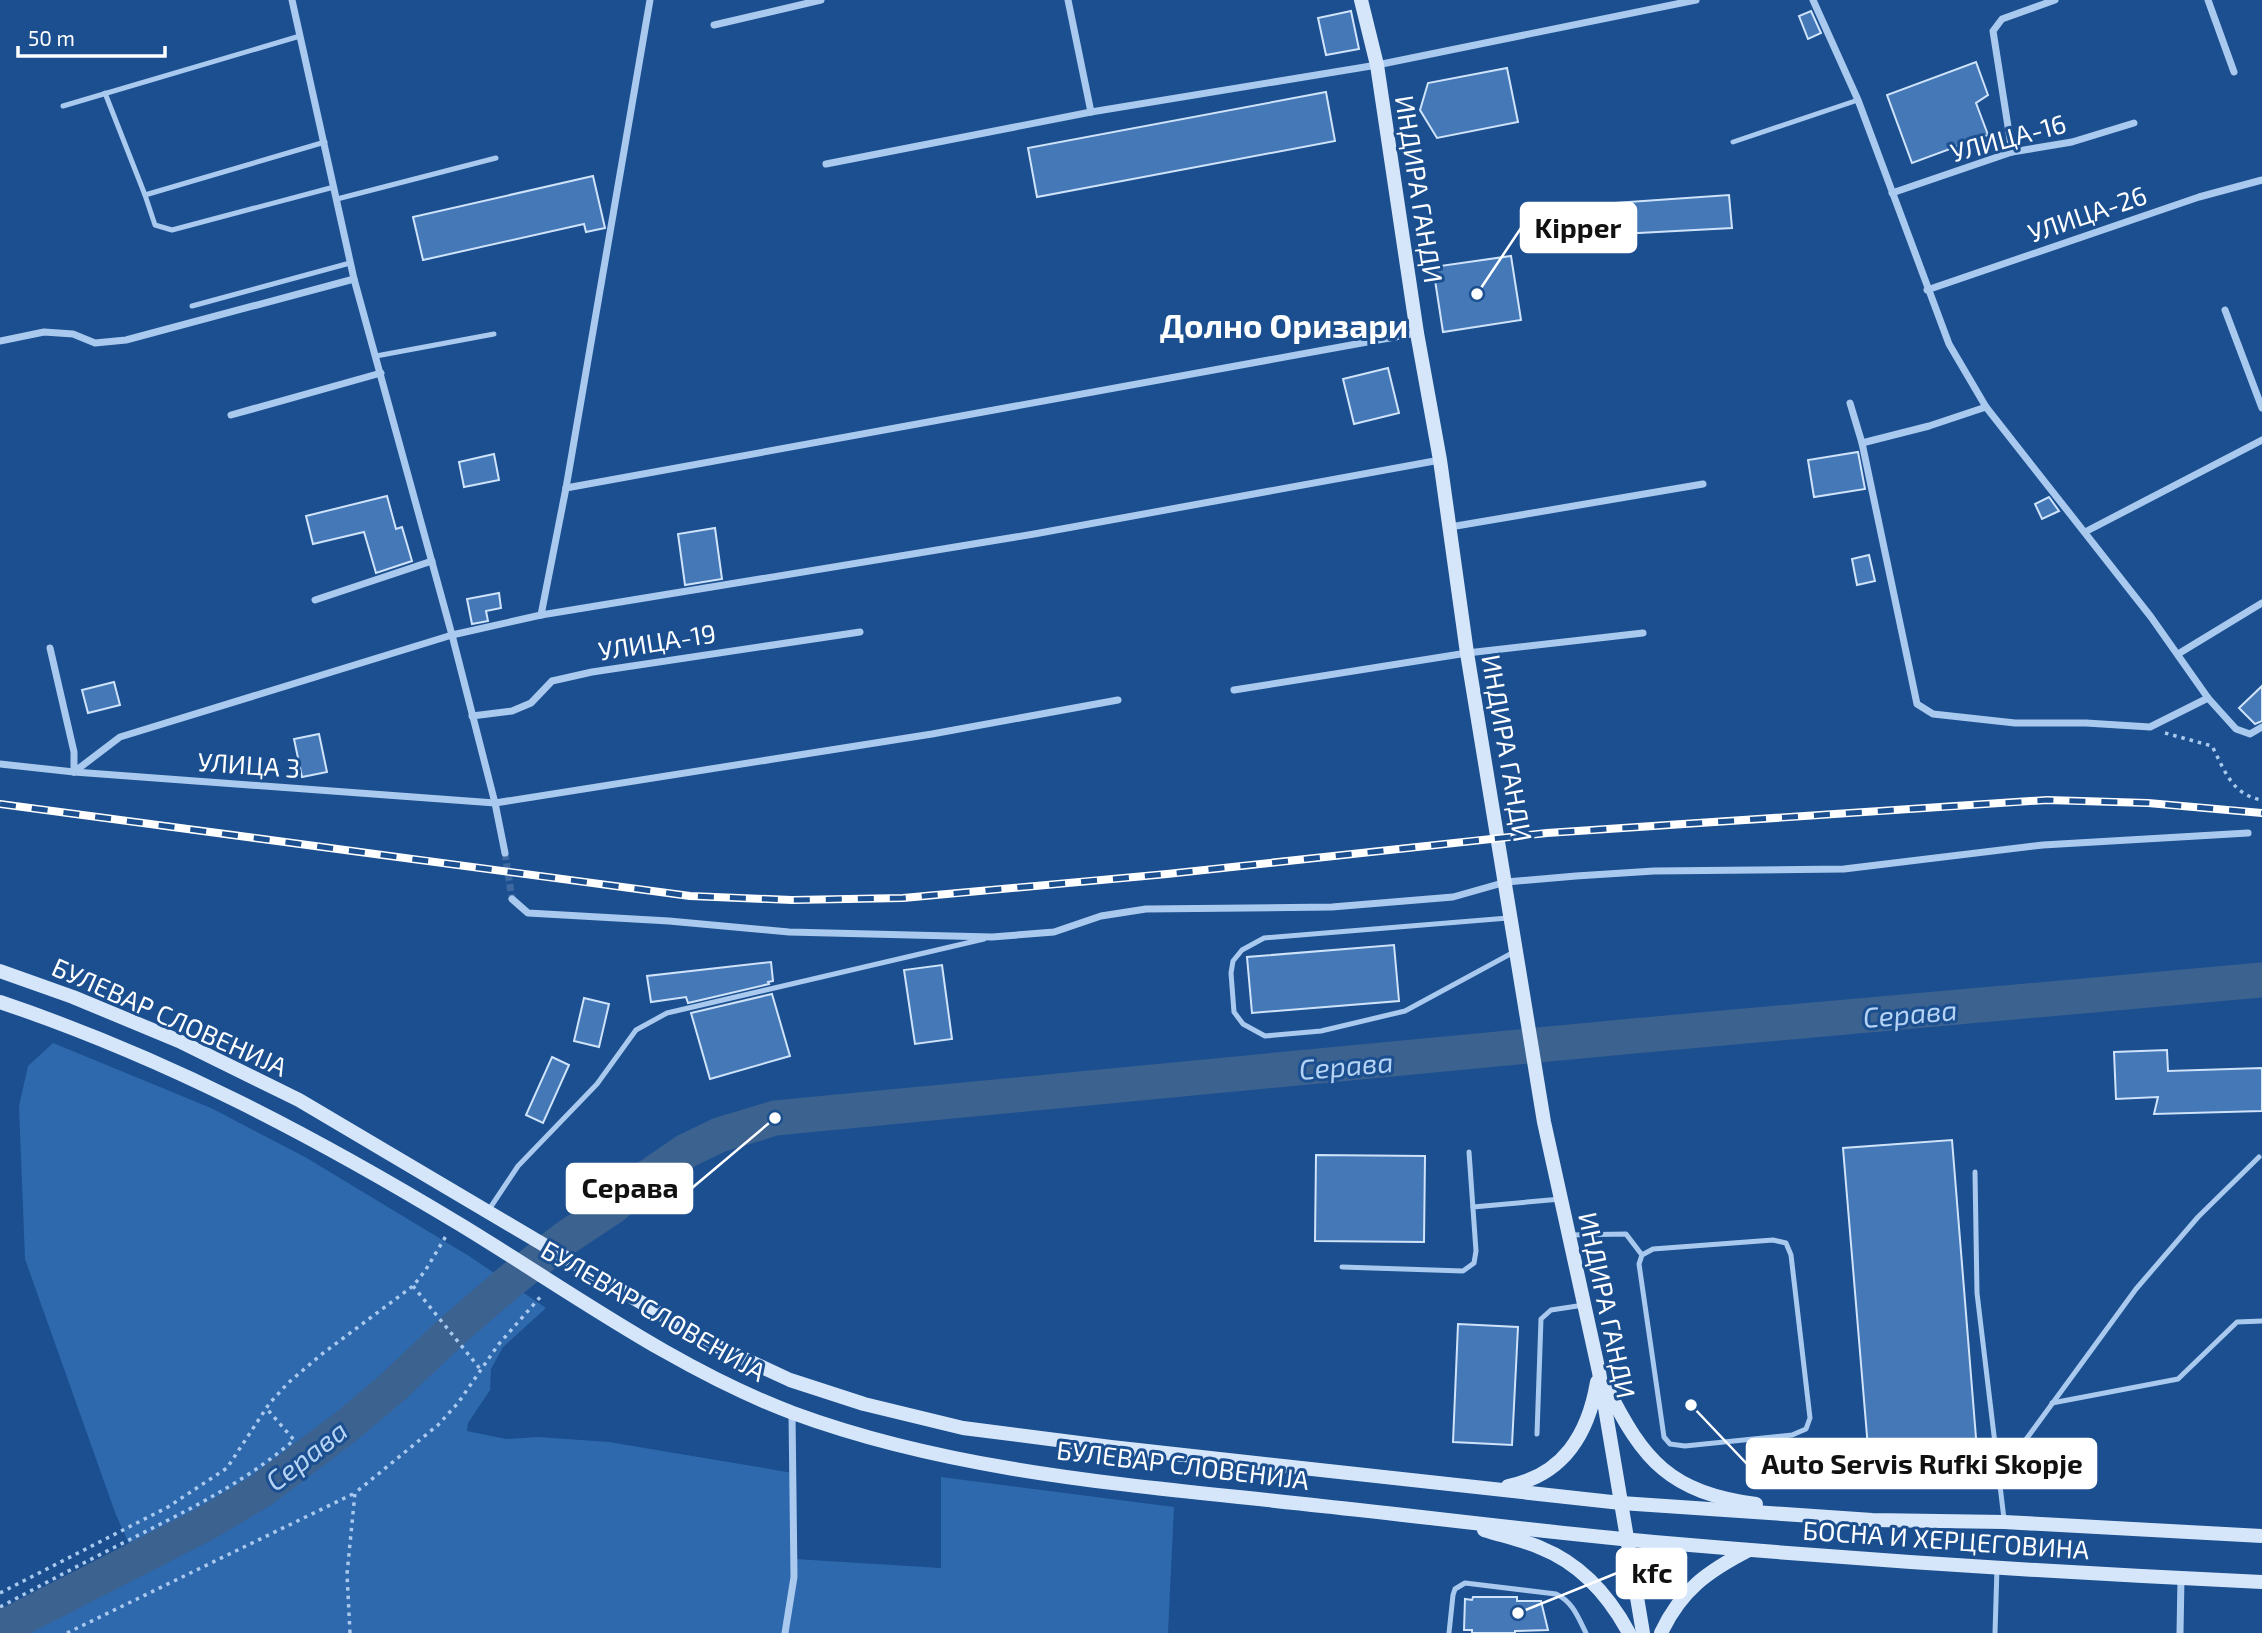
<svg xmlns="http://www.w3.org/2000/svg" width="2262" height="1633" font-family="'Exo 2',sans-serif">
	<style>
		.green { fill: #2e69ad }
		.lines { fill: none; stroke-linecap: round; stroke-linejoin: round }
		.river { stroke: #3c6290; stroke-width: 35 }
		.building { fill: #4478b7; stroke: #cfe3fa; stroke-width: 2 }
		.street-tunnel { stroke: #3d69a0; stroke-width: 7; stroke-dasharray: 7 3.5; stroke-linecap: butt }
		.path { stroke: #a9c9ee; stroke-width: 3.5; stroke-dasharray: 3.5 5; stroke-linecap: butt }
		.lane { stroke: #a9c9ee; stroke-width: 5 }
		.street { stroke: #a9c9ee; stroke-width: 7 }
		.secondary { stroke: #d6e6fa; stroke-width: 14 }
		.rail-casing { stroke: #fff; stroke-width: 8 }
		.rail { stroke: #1b4f8f; stroke-width: 5; stroke-dasharray: 16; stroke-linecap: butt }
		.labels { text-anchor: middle; dominant-baseline: central; stroke-width: 6; stroke-linejoin: round; paint-order: stroke }
		.street-label { font-size: 26px; fill: #fff; stroke: #1b4f8f }
		.water-label { font-size: 28px; font-style: italic; fill: #b5d3f5; stroke: #1b4f8f }
		.district-label { font-size: 33px; font-weight: bold; fill: #fff; stroke: #1b4f8f }
		.leader { fill: none; stroke: #fff; stroke-width: 2.5 }
		.callout-dot { fill: #fff; stroke: #1b4f8f; stroke-width: 2.5 }
		.callout { fill: #fff; stroke: #fff; stroke-width: 2.5 }
		.callout-label { font-size: 28px; text-anchor: middle; font-weight: bold; fill: #111 }
	</style>
	<rect width="100%" height="100%" fill="#1b4f8f"/>
	<!-- green -->
	<path class="green" d="M53 1043 211 1108 305 1157 469 1256 546 1308 503 1347 491 1369 490 1390 468 1423 467 1431 506 1439 538 1437 609 1442 793 1473 795 1559 941 1568V1477L1174 1507 1168 1633H0V1629L136 1559 116 1515 25 1259 19 1106 28 1066Z"/>
	<g class="lines">
		<!-- river -->
		<path class="river" d="M0 1629 205 1524 262 1490 348 1425 394 1386 451 1332 509 1282 567 1237 611 1208 648 1177 686 1151 719 1135 775 1118 1633 1036 2262 980"/>
	</g>
	<!-- building -->
	<g class="building">
		<path d="M1351 11 1359 49 1326 55 1318 18Z"/>
		<path d="M1811 11 1821 33 1808 39 1799 16Z"/>
		<path d="M1976 62 1988 95 1976 103 1988 135 1912 163 1887 95Z"/>
		<path d="M1507 68 1518 122 1437 138 1420 110 1428 83Z"/>
		<path d="M1326 92 1335 141 1037 197 1028 148Z"/>
		<path d="M593 176 605 228 586 232 584 224 423 260 413 217Z"/>
		<path d="M1729 195 1732 228 1545 238 1543 208Z"/>
		<path d="M1511 256 1521 320 1443 332 1433 267Z"/>
		<path d="M1388 368 1399 413 1354 424 1343 379Z"/>
		<path d="M1858 452 1865 489 1814 497 1808 460Z"/>
		<path d="M494 454 499 480 464 487 459 462Z"/>
		<path d="M387 496 396 529 402 527 412 561 376 573 364 532 313 544 306 516Z"/>
		<path d="M2049 497 2059 511 2042 519 2035 504Z"/>
		<path d="M715 528 722 579 685 585 678 534Z"/>
		<path d="M1869 555 1875 581 1857 585 1852 559Z"/>
		<path d="M499 593 501 608 486 611 488 621 472 624 467 599Z"/>
		<path d="M114 682 120 705 88 713 82 690Z"/>
		<path d="M2262 686V721L2255 724 2239 708Z"/>
		<path d="M319 734 327 772 302 777 294 739Z"/>
		<path d="M1394 945 1399 1001 1252 1013 1247 957Z"/>
		<path d="M771 962 773 981 768 982 769 984 688 1003 686 997 651 1002 647 976Z"/>
		<path d="M942 965 952 1039 915 1044 904 970Z"/>
		<path d="M772 994 790 1056 710 1079 691 1013Z"/>
		<path d="M584 998 609 1004 599 1047 574 1041Z"/>
		<path d="M2167 1050 2168 1071 2262 1068V1111L2154 1114 2158 1097 2116 1099 2114 1052Z"/>
		<path d="M552 1057 569 1065 543 1123 526 1115Z"/>
		<path d="M1952 1140 1979 1475 1871 1484 1843 1148Z"/>
		<path d="M1316 1155 1425 1156 1424 1242 1315 1241Z"/>
		<path d="M1458 1324 1518 1327 1512 1445 1453 1442Z"/>
		<path d="M1473 1597H1517V1601H1541L1548 1630 1515 1631V1633H1472V1630H1464L1465 1599 1472 1600Z"/>
	</g>
	<g class="lines">
		<!-- street-tunnel -->
		<path class="street-tunnel" d="M505 853 512 899"/>
		<!-- path -->
		<g class="path">
			<path d="M2165 733 2212 746C2225 771 2232 795 2262 800"/>
			<path d="M413 1286 481 1370"/>
			<path d="M0 1593 168 1507 227 1468 269 1404 288 1383 322 1354 413 1286 425 1271 446 1236"/>
			<path d="M0 1607C40 1586 79 1565 119 1545 180 1514 242 1485 294 1440L267 1409"/>
			<path d="M67 1633 355 1493"/>
			<path d="M350 1633 347 1574 355 1493 438 1425 458 1403 498 1345 542 1295"/>
		</g>
		<!-- lane -->
		<g class="lane">
			<path d="M105 93 145 195 325 142"/>
			<path d="M63 106 300 36"/>
			<path d="M1733 142 1858 100"/>
			<path d="M145 195 155 225 172 230 334 187"/>
			<path d="M337 199 496 158"/>
			<path d="M192 306 350 263"/>
			<path d="M376 356 494 334"/>
			<path d="M1508 918 1264 938 1242 950 1233 961 1231 973 1234 1012 1243 1024 1265 1036 1321 1031 1405 1011 1514 952"/>
			<path d="M1975 1172 1977 1293 2004 1519"/>
			<path d="M1473 1207 1561 1199"/>
			<path d="M488 1211 518 1166 597 1084 636 1030 667 1013 984 939"/>
			<path d="M1569 1235 1626 1234 1642 1255 1639 1264 1664 1437 1670 1444 1685 1446 1792 1435 1806 1429 1810 1418 1791 1255 1786 1243 1773 1240 1653 1249 1642 1255"/>
			<path d="M1342 1267 1463 1271 1474 1263 1476 1251 1469 1152"/>
			<path d="M2052 1403 2178 1379 2237 1322 2262 1321"/>
			<path d="M1537 1434 1541 1319 1551 1310 1584 1305"/>
			<path d="M2000 1475 2136 1289 2198 1217 2259 1157"/>
			<path d="M1449 1633 1453 1595 1455 1589 1465 1583 1556 1594C1573 1602 1578 1617 1586 1633"/>
			<path d="M1995 1633 1997 1568"/>
		</g>
		<!-- street -->
		<g class="street">
			<path d="M292 0 354 279 452 635 495 803 505 853"/>
			<path d="M1068 0 1091 112"/>
			<path d="M1813 0 1858 100 1949 344 1986 407 2151 617 2208 698 2236 729 2250 734 2262 727"/>
			<path d="M2208 0 2234 72"/>
			<path d="M714 25 821 0"/>
			<path d="M2012 152 1993 31 2002 19 2055 0"/>
			<path d="M826 164 1091 112 1377 65 1696 0"/>
			<path d="M1892 193 2012 152 2072 142 2134 123"/>
			<path d="M1927 290 2199 197 2262 180"/>
			<path d="M2225 310 2262 408"/>
			<path d="M0 341 44 332 73 334 95 343 126 340 354 279"/>
			<path d="M1850 403 1862 443 1917 704 1933 714 2015 723H2086L2150 727 2208 698"/>
			<path d="M231 415 381 373"/>
			<path d="M1862 443 1929 426 1986 407"/>
			<path d="M566 488 1417 333"/>
			<path d="M1450 527 1703 484"/>
			<path d="M2085 532 2262 440"/>
			<path d="M315 600 432 561"/>
			<path d="M541 615 566 488 650 0"/>
			<path d="M50 648 74 752V772"/>
			<path d="M2178 654 2262 603"/>
			<path d="M1234 690 1467 653 1643 633"/>
			<path d="M472 716 512 711 531 703 552 681 592 672 860 632"/>
			<path d="M0 764 74 772 495 803 932 734 1118 700"/>
			<path d="M74 772 120 737 452 635 541 615 1034 534 1440 460"/>
			<path d="M512 899 528 913 669 921 789 932 992 937 1054 932 1101 916 1146 909 1332 907 1453 897 1506 882 1576 876 1654 871 1844 869 2043 845 2248 833"/>
			<path d="M785 1633 794 1577 792 1413"/>
			<path d="M2180 1633 2181 1578"/>
		</g>
		<!-- secondary -->
		<g class="secondary">
			<path d="M1361 0 1377 65 1417 333 1440 460 1467 653 1544 1122 1599 1372 1643 1633"/>
			<path d="M0 971 73 997 179 1041 299 1100 708 1342 790 1380 864 1404 963 1428 1111 1447 1621 1503 1872 1520 2004 1522 2262 1536"/>
			<path d="M0 1002C166 1058 312 1135 461 1225 568 1290 676 1369 793 1413 961 1475 1145 1486 1322 1506 1436 1518 1551 1533 1666 1543 1864 1560 2063 1573 2262 1582"/>
			<path d="M1606 1386C1644 1462 1670 1492 1756 1504"/>
			<path d="M1508 1486C1563 1475 1588 1435 1597 1382"/>
			<path d="M1484 1530C1503 1536 1523 1540 1541 1548 1581 1564 1609 1596 1629 1633"/>
			<path d="M1661 1633C1681 1590 1708 1571 1749 1550"/>
		</g>
		<defs>
			<path id="rail" d="M0 804 690 896 792 900 903 898 1167 874 1547 833 2047 800 2148 803 2262 813"/>
		</defs>
		<!-- rail casing -->
		<use href="#rail" class="rail-casing"/>
		<!-- rail -->
		<use href="#rail" class="rail"/>
	</g>
	<g class="labels">
		<!-- street labels -->
		<g class="street-label">
			<text transform="translate(2008 137) rotate(-15)">УЛИЦА-16</text>
			<text transform="translate(1420 189) rotate(81)">ИНДИРА ГАНДИ</text>
			<text transform="translate(2087 213) rotate(-19)">УЛИЦА-26</text>
			<text transform="translate(657 641) rotate(-9)">УЛИЦА-19</text>
			<text transform="translate(1508 748) rotate(80)">ИНДИРА ГАНДИ</text>
			<text transform="translate(249 764) rotate(4)">УЛИЦА 3</text>
			<text transform="translate(170 1016) rotate(24)">БУЛЕВАР СЛОВЕНИЈА</text>
			<text transform="translate(1608 1305) rotate(78)">ИНДИРА ГАНДИ</text>
			<text transform="translate(654 1310) rotate(30)">БУЛЕВАР СЛОВЕНИЈА</text>
			<text transform="translate(1183 1464) rotate(7)">БУЛЕВАР СЛОВЕНИЈА</text>
			<text transform="translate(1946 1539) rotate(4)">БОСНА И ХЕРЦЕГОВИНА</text>
		</g>
		<!-- water labels -->
		<g class="water-label">
			<text transform="translate(1910 1013) rotate(-5)">Серава</text>
			<text transform="translate(1346 1065) rotate(-5)">Серава</text>
			<text transform="translate(306 1455) rotate(-38)">Серава</text>
		</g>
		<!-- district labels -->
		<g class="district-label">
			<text x="1284" y="325">Долно Оризари</text>
		</g>
	</g>
	<!-- callouts -->
	<path class="leader" d="M1477 294L1521 228M775 1118L692 1188M1691 1405L1747 1464M1518 1613L1617 1573"/>
	<g class="callout-dot">
		<circle cx="1477" cy="294" r="7"/>
		<circle cx="775" cy="1118" r="7"/>
		<circle cx="1691" cy="1405" r="7"/>
		<circle cx="1518" cy="1613" r="7"/>
	</g>
	<g class="callout">
		<rect x="1521" y="203" width="115" height="49" rx="7"/>
		<rect x="567" y="1164" width="125" height="49" rx="7"/>
		<rect x="1747" y="1439" width="349" height="49" rx="7"/>
		<rect x="1617" y="1549" width="69" height="49" rx="7"/>
	</g>
	<g class="callout-label">
		<text x="1578" y="238">Kipper</text>
		<text x="630" y="1198">Серава</text>
		<text x="1922" y="1474">Auto Servis Rufki Skopje</text>
		<text x="1652" y="1583">kfc</text>
	</g>
	<!-- scale -->
	<path d="M18 46v10h147v-10" fill="none" stroke="#ffffff" stroke-width="3.5"/>
	<text x="28" y="46" font-size="21" fill="#ffffff" stroke="#1b4f8f" stroke-width="5" paint-order="stroke">50 m</text>
</svg>
